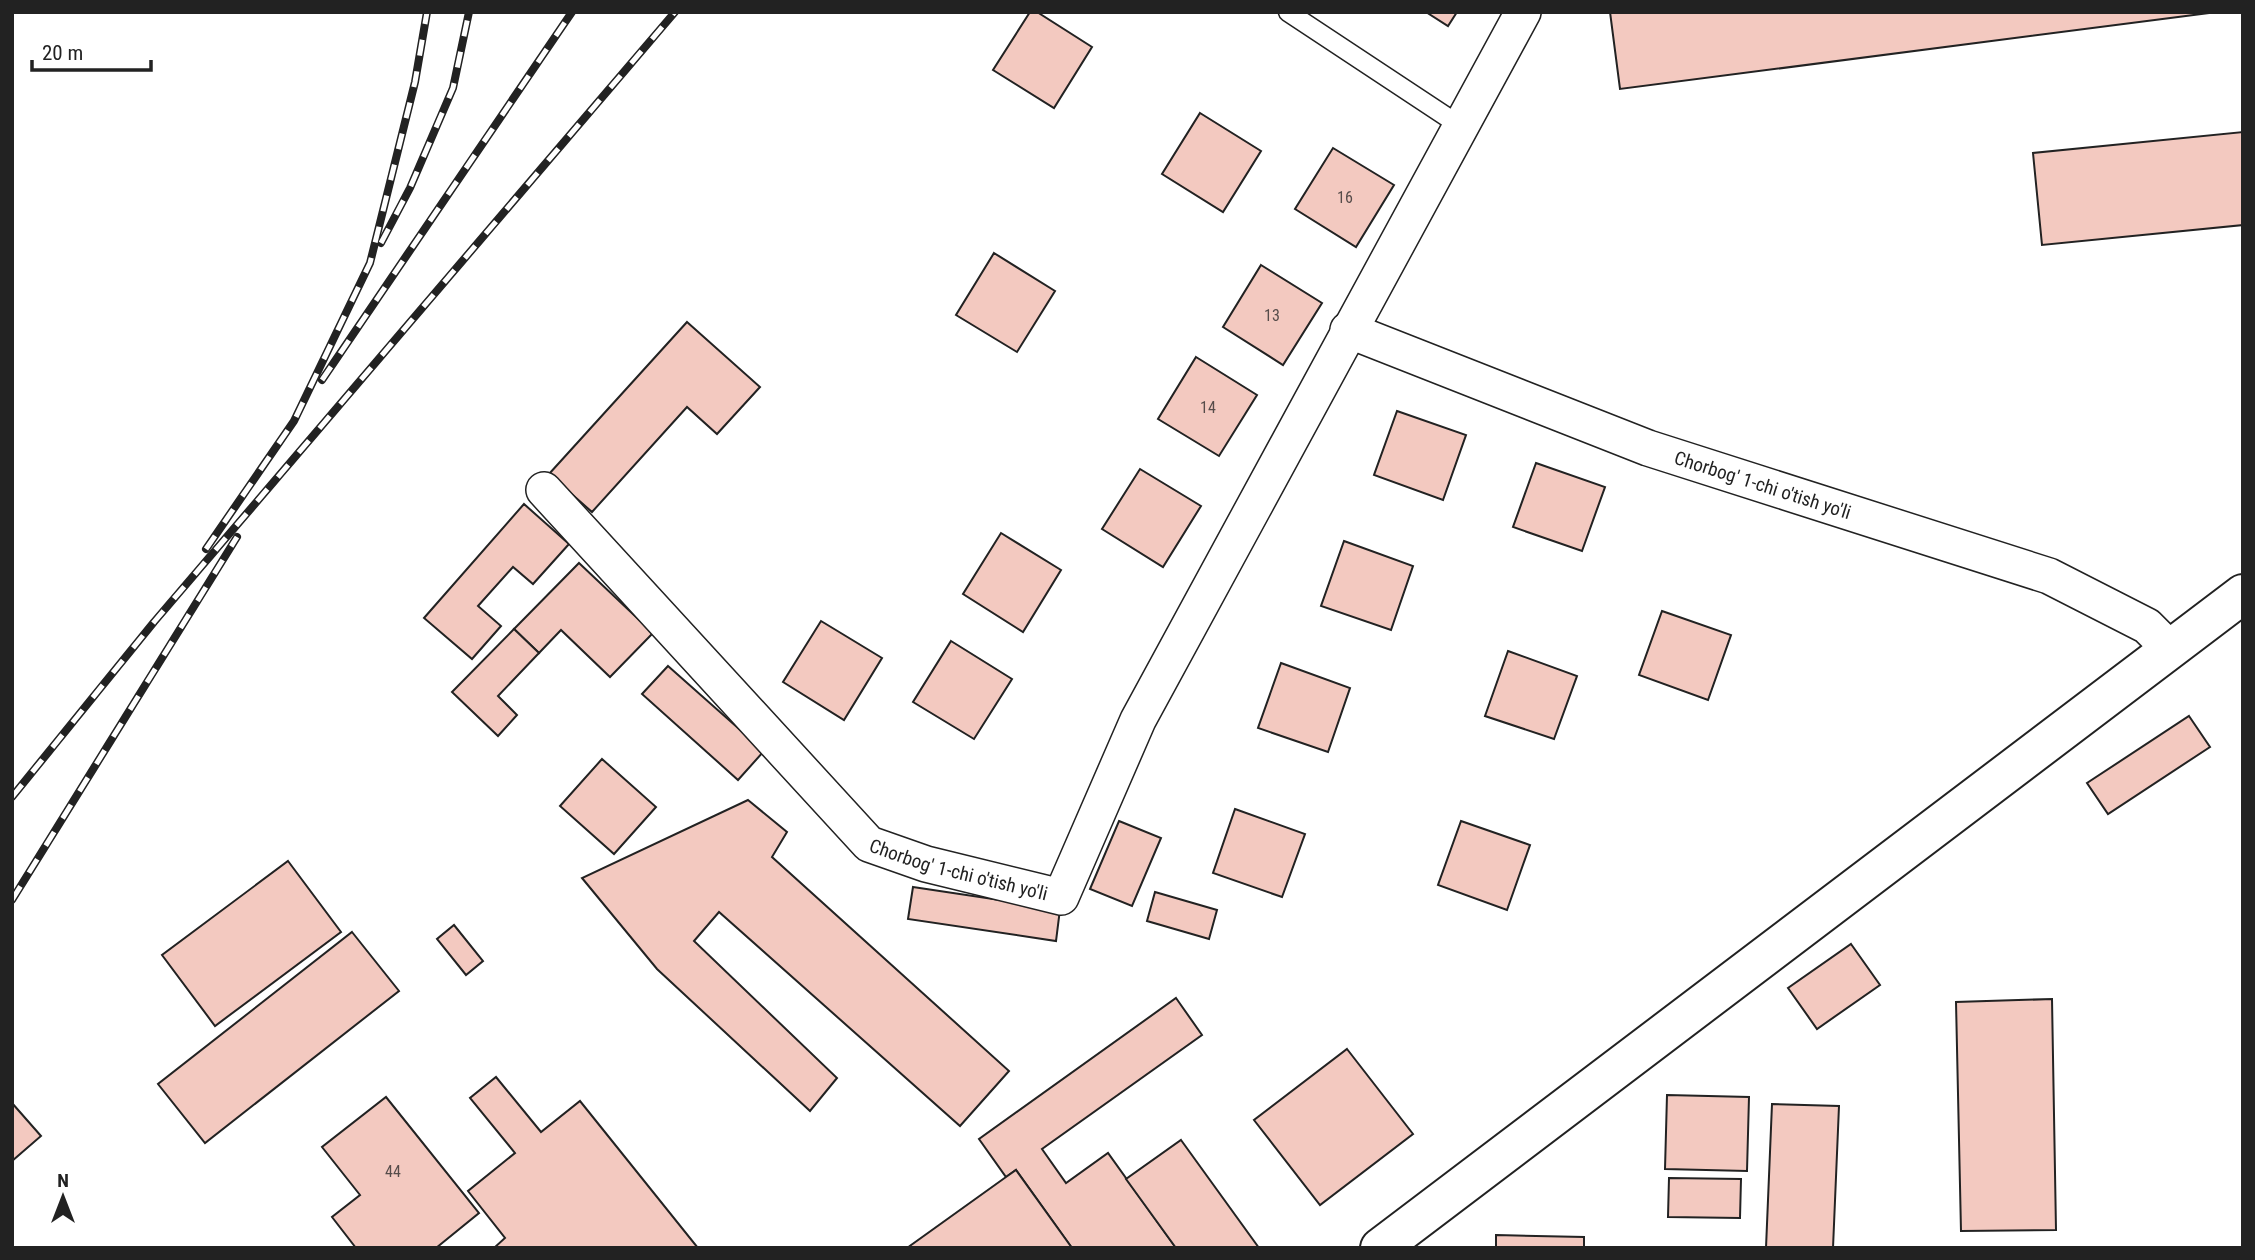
<svg xmlns="http://www.w3.org/2000/svg" width="2255" height="1260" font-family="'Roboto Condensed',sans-serif">
	<style>
		.building { fill: #f3c9c0; stroke: #222; stroke-width: 2 }
		.lines { fill: none; stroke-linecap: round; stroke-linejoin: round }
		.service-casing { stroke: #222; stroke-width: 21 }
		.minor-casing { stroke: #222; stroke-width: 38 }
		.tertiary-casing { stroke: #222; stroke-width: 42 }
		.service { stroke: #fff; stroke-width: 18 }
		.minor { stroke: #fff; stroke-width: 35 }
		.tertiary { stroke: #fff; stroke-width: 38 }
		.rail-casing { stroke: #222; stroke-width: 8 }
		.rail { stroke: #fff; stroke-width: 5; stroke-dasharray: 16; stroke-linecap: butt }
		.labels { text-anchor: middle; dominant-baseline: central; stroke-width: 5; stroke-linejoin: round; paint-order: stroke }
		.number-label { font-size: 16px; fill: #564c4a }
		.street-label { font-size: 19px; fill: #222; stroke: #fff }
	</style>
	<rect width="100%" height="100%" fill="#fff"/>
	<!-- building -->
	<g class="building">
		<path d="M1030 12H1037L1092 47 1054 108 993 70Z"/>
		<path d="M1426 12H1457L1448 26Z"/>
		<path d="M1610 12H2217L1620 89Z"/>
		<path d="M1200 113 1261 151 1223 212 1162 174Z"/>
		<path d="M2243 132V225L2042 245 2033 153Z"/>
		<path d="M1333 148 1394 185 1356 247 1295 209Z"/>
		<path d="M994 253 1055 291 1017 352 956 315Z"/>
		<path d="M1261 265 1322 303 1283 365 1223 327Z"/>
		<path d="M687 322 760 387 717 434 687 407 592 512 549 474Z"/>
		<path d="M1196 357 1257 395 1219 456 1158 419Z"/>
		<path d="M1397 411 1466 435 1443 500 1374 475Z"/>
		<path d="M1536 463 1605 487 1582 551 1513 527Z"/>
		<path d="M1140 469 1201 506 1163 567 1102 529Z"/>
		<path d="M524 504 569 544 533 584 513 567 478 606 501 626 472 659 424 618Z"/>
		<path d="M1001 533 1061 570 1023 632 963 594Z"/>
		<path d="M1344 541 1413 566 1391 630 1321 606Z"/>
		<path d="M579 563 653 633 610 677 561 630 539 653 514 629Z"/>
		<path d="M1662 611 1731 635 1708 700 1639 675Z"/>
		<path d="M821 621 882 658 844 720 783 682Z"/>
		<path d="M514 629 539 653 498 696 517 715 498 736 452 692Z"/>
		<path d="M951 641 1012 679 974 739 913 702Z"/>
		<path d="M1508 651 1577 676 1554 739 1485 716Z"/>
		<path d="M1281 663 1350 688 1328 752 1258 728Z"/>
		<path d="M668 666 764 751 738 780 642 694Z"/>
		<path d="M2189 716 2210 747 2108 814 2087 783Z"/>
		<path d="M602 759 656 807 614 854 560 806Z"/>
		<path d="M748 800 787 832 772 857 1009 1071 960 1126 719 912 694 941 837 1078 810 1111 657 969 582 878Z"/>
		<path d="M1235 809 1305 834 1282 897 1213 873Z"/>
		<path d="M1119 821 1161 838 1132 906 1090 889Z"/>
		<path d="M1461 821 1530 845 1507 910 1438 885Z"/>
		<path d="M288 861 341 932 215 1026 162 955Z"/>
		<path d="M913 887 1060 909 1056 941 908 919Z"/>
		<path d="M1155 892 1217 910 1209 939 1147 921Z"/>
		<path d="M454 925 483 961 466 975 437 939Z"/>
		<path d="M352 932 399 991 205 1143 158 1084Z"/>
		<path d="M1851 944 1880 985 1817 1029 1788 988Z"/>
		<path d="M1176 998 1202 1035 1042 1149 1066 1183 1108 1153 1176 1248H1072L1016 1170 1006 1177 979 1139Z"/>
		<path d="M2052 999 2056 1230 1961 1231 1956 1002Z"/>
		<path d="M1347 1049 1413 1134 1320 1205 1254 1120Z"/>
		<path d="M496 1077 541 1132 580 1101 698 1248H494L505 1238 468 1191 515 1153 470 1098Z"/>
		<path d="M1667 1095 1749 1097 1747 1171 1665 1169Z"/>
		<path d="M386 1097 479 1213 436 1248H356L332 1217 360 1195 322 1147Z"/>
		<path d="M12 1103 41 1136 12 1161Z"/>
		<path d="M1772 1104 1839 1106 1833 1248H1766Z"/>
		<path d="M1181 1140 1259 1248H1176L1126 1179Z"/>
		<path d="M1016 1170 1072 1248H907L1006 1177Z"/>
		<path d="M1669 1178 1741 1179 1740 1218 1668 1217Z"/>
		<path d="M1496 1235 1584 1237V1248H1496Z"/>
	</g>
	<g class="lines">
		<defs>
			<path id="service" d="M1288 12 1462 127"/>
			<g id="minor">
				<path id="s1" d="M1348 330 1648 448 2049 576 2147 626 2168 647"/>
				<path id="s2" d="M544 490 869 844 926 864 1061 897 1138 720 1523 12"/>
			</g>
			<path id="tertiary" d="M1380 1248 2243 594"/>
		</defs>
		<!-- service casing -->
		<use href="#service" class="service-casing"/>
		<!-- minor casing -->
		<use href="#minor" class="minor-casing"/>
		<!-- tertiary casing -->
		<use href="#tertiary" class="tertiary-casing"/>
		<!-- service -->
		<use href="#service" class="service"/>
		<!-- minor -->
		<use href="#minor" class="minor"/>
		<!-- tertiary -->
		<use href="#tertiary" class="tertiary"/>
		<defs>
			<g id="rail">
				<path d="M381 243 410 188 453 88 469 12"/>
				<path d="M322 380 572 12"/>
				<path d="M206 549 294 421 370 263 415 82 427 12"/>
				<path d="M12 797 154 622 675 12"/>
				<path d="M12 900 237 537"/>
			</g>
		</defs>
		<!-- rail casing -->
		<use href="#rail" class="rail-casing"/>
		<!-- rail -->
		<use href="#rail" class="rail"/>
	</g>
	<g class="labels">
		<!-- number labels -->
		<g class="number-label">
			<text x="1345" y="197">16</text>
			<text x="1272" y="315">13</text>
			<text x="1208" y="407">14</text>
			<text x="393" y="1171">44</text>
		</g>
		<!-- street labels -->
		<g class="street-label">
			<text stroke="none"><textPath href="#s1" startOffset="443">Chorbog' 1-chi o'tish yo'li</textPath></text>
			<text stroke="none"><textPath href="#s2" startOffset="574">Chorbog' 1-chi o'tish yo'li</textPath></text>
		</g>
	</g>
	<!-- border -->
	<rect width="2255" height="1260" fill="none" stroke="#222222" stroke-width="28"/>
	<!-- north arrow -->
	<g transform="translate(63 1197)" stroke="#ffffff" stroke-width="5" paint-order="stroke">
	<path d="M0-5L12 26L0 18L-12 26Z" fill="#222222"/>
	<text y="-10" font-size="19" font-weight="bold" text-anchor="middle" fill="#222222">N</text>
	</g>
	<!-- scale -->
	<path d="M32 60v10h119v-10" fill="none" stroke="#222222" stroke-width="3.5"/>
	<text x="42" y="60" font-size="21" fill="#222222" stroke="#ffffff" stroke-width="5" paint-order="stroke">20 m</text>
</svg>
